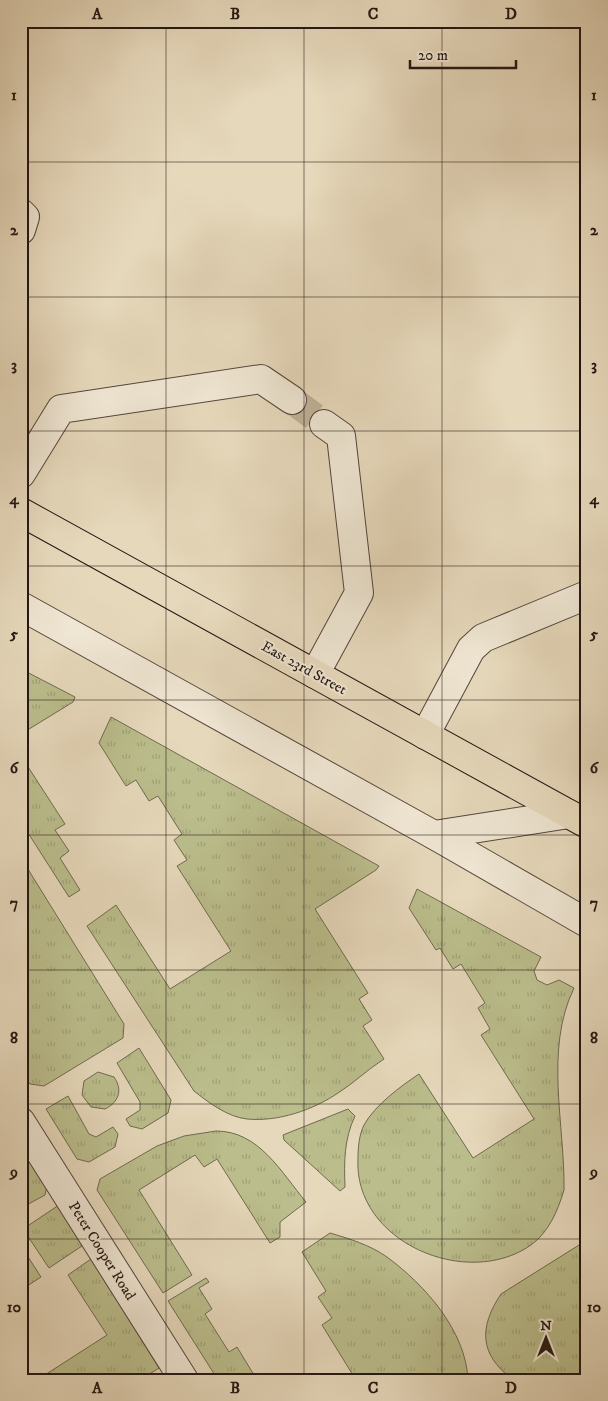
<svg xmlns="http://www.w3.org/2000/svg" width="608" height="1401" font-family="'IM FELL DW Pica',serif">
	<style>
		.grass { fill: url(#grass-tufts); stroke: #6f6a4f }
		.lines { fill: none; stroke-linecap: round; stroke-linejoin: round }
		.minor-tunnel { stroke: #bfb199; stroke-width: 28; stroke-dasharray: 28 14; stroke-linecap: butt }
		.minor-casing { stroke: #54463c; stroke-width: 30 }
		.major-casing { stroke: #231612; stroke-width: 30 }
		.minor { stroke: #efe6d3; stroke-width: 28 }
		.major { stroke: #e6d8bb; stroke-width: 28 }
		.grid { fill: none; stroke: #231612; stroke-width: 1; stroke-opacity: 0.55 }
		.labels { text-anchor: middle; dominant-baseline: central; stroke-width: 4; stroke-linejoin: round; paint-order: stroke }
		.street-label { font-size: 15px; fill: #231612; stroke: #efe6d3 }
		.neatline { fill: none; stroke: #231612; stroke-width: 2 }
		.grid-label { font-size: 16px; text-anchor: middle; font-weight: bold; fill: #231612 }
	</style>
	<defs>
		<pattern id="grass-tufts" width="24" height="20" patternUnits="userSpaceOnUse" patternTransform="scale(1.25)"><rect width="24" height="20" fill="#bbbd8c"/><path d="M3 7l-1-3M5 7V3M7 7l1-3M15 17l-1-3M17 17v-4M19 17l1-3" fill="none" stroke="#a0a278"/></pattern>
	</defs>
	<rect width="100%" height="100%" fill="#e6d8bb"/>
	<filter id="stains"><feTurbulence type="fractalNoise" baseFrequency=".004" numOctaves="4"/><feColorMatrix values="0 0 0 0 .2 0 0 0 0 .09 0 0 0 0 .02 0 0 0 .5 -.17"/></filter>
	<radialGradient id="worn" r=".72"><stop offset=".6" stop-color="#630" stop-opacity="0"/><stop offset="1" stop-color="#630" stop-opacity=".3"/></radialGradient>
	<!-- grass -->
	<g class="grass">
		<path d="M21 669 75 697 73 702 21 734Z"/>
		<path d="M111 717 379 866 376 870 315 909 368 993 359 999 372 1020 363 1026 384 1059C368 1069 354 1083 338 1093 313 1110 278 1122 247 1119 228 1117 209 1103 194 1091L87 926 116 905 170 989 231 951 177 866 187 860 174 840 182 834 158 796 149 801 136 780 126 786 99 743Z"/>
		<path d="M21 756 65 824 55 830 69 851 60 858 80 890 69 897 21 822Z"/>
		<path d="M21 858 124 1024 123 1038 44 1086 30 1084 21 1070Z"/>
		<path d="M417 889 541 957 534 971 537 980 547 985 559 980 574 988C544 1050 565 1124 564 1190 558 1210 549 1232 531 1245 467 1290 353 1242 358 1158 358 1148 359 1135 364 1125 375 1105 401 1086 419 1074L473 1158 534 1119 481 1035 490 1029 478 1008 485 1003 461 964 453 969 440 948 436 950 409 908Z"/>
		<path d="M139 1048 171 1100 168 1113 142 1129 130 1126 126 1119 140 1110V1102L117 1063Z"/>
		<path d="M98 1072 114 1077C123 1090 119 1102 105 1109L91 1107 82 1095 84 1081Z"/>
		<path d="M68 1096 89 1134 96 1137 113 1127 118 1134 115 1147 89 1162 77 1159 46 1109Z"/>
		<path d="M348 1109 355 1116C344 1139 344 1162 345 1187L340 1191 284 1140 283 1135Z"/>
		<path d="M216 1131C259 1131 281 1172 306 1202L280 1222V1237L270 1243 217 1159 204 1167 195 1155 139 1190 192 1275 163 1293 97 1190 100 1179 157 1146 184 1136Z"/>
		<path d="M21 1147 47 1186 45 1195 21 1208Z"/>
		<path d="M59 1205 85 1244 49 1268 23 1229Z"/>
		<path d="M330 1233C350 1239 370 1245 387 1257 425 1285 466 1331 468 1380H356L322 1325 332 1318 318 1297 326 1291 302 1252Z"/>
		<path d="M587 1240V1372L572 1380 512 1379C479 1354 479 1327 501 1294Z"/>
		<path d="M21 1246 41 1277 21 1290Z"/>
		<path d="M91 1259 159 1368 140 1380H37L107 1335 68 1275Z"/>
		<path d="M206 1278 209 1282 199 1288 212 1309 205 1314 229 1352 237 1347 257 1380H218L168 1301Z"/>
	</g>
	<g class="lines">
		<!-- minor-tunnel -->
		<path class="minor-tunnel" d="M292 400 324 424"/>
		<defs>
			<g id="minor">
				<path d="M21 213 25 217 21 230"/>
				<path d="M21 474 61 409 261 379 292 400"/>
				<path d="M21 606 434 835 587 923"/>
				<path d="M315 674 359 593 341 436 324 424"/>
				<path d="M425 735 471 649 483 638 587 595"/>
				<path d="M434 835 569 814"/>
				<path d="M21 1122 184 1380"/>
			</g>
			<path id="major" d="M21 512 587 824"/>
		</defs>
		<!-- minor casing -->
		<use href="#minor" class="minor-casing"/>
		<!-- major casing -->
		<use href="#major" class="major-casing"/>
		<!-- minor -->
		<use href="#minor" class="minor"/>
		<!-- major -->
		<use href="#major" class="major"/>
	</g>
	<!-- grid -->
	<path class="grid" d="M166 21V1380M304 21V1380M442 21V1380M21 162H587M21 297H587M21 431H587M21 566H587M21 700H587M21 835H587M21 970H587M21 1104H587M21 1239H587"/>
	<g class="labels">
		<!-- street labels -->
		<g class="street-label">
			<text transform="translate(304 668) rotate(29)">East 23rd Street</text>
			<text transform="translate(102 1251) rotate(58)">Peter Cooper Road</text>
		</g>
	</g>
	<!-- margin -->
	<rect width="608" height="1401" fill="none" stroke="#e6d8bb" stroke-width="55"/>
	<!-- north arrow -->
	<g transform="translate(546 1338)" stroke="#efe6d3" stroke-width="4" paint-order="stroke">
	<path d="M0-4L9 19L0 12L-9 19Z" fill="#231612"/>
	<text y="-8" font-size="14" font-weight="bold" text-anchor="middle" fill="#231612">N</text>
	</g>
	<!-- scale -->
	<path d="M410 60v8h106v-8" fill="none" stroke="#231612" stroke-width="2.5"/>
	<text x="418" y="60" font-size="15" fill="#231612" stroke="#efe6d3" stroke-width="4" paint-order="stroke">20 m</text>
	<rect x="28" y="28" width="552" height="1346" class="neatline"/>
	<g class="grid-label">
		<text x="97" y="19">A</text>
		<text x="235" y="19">B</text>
		<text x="373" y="19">C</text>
		<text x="511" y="19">D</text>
		<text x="14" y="100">1</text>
		<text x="594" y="100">1</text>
		<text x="14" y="235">2</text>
		<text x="594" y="235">2</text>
		<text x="14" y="370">3</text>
		<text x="594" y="370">3</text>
		<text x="14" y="504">4</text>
		<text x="594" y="504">4</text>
		<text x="14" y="639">5</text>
		<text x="594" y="639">5</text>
		<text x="14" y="773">6</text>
		<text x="594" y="773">6</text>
		<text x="14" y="908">7</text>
		<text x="594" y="908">7</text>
		<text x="14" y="1043">8</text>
		<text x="594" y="1043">8</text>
		<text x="14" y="1177">9</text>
		<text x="594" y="1177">9</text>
		<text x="14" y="1312">10</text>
		<text x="594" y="1312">10</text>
		<text x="97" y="1393">A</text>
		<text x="235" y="1393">B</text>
		<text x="373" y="1393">C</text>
		<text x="511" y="1393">D</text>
	</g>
	<rect width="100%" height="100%" filter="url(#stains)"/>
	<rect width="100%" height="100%" fill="url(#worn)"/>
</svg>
